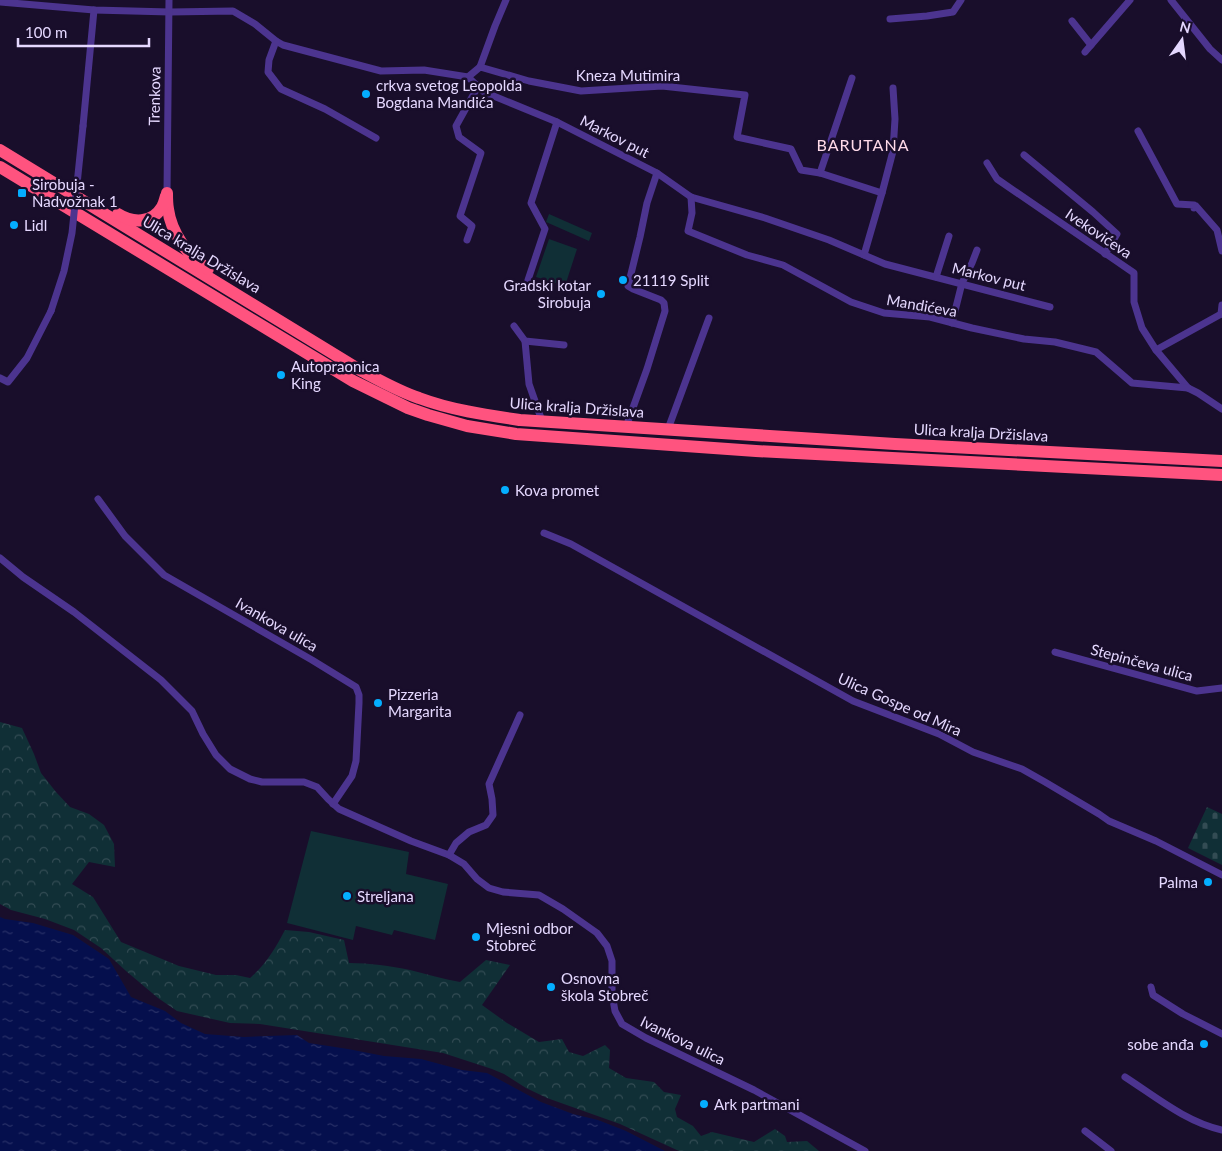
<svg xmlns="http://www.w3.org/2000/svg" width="1222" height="1151" font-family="Lato,sans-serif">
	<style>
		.forest { fill: url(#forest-crowns) }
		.cemetery { fill: url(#cemetery-stones) }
		.pitch { fill: #102f36 }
		.water { fill: url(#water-ripples) }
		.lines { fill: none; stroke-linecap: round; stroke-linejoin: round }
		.street { stroke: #4c348f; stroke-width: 7 }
		.highway { stroke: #ff537f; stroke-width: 12 }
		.street-bridge { stroke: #4c348f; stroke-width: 7 }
		.poi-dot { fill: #04aeff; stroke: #190e2b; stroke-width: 2 }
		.labels { text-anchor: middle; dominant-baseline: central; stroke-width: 5; stroke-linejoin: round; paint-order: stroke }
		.street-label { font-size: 15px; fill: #e5d8ff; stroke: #190e2b }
		.poi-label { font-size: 15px; fill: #e5d8ff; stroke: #190e2b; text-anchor: start }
		.neighbourhood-label { font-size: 16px; letter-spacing: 1px; fill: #ffdae9; stroke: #190e2b }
	</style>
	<defs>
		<pattern id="forest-crowns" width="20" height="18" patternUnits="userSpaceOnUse" patternTransform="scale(1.25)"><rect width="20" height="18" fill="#102f36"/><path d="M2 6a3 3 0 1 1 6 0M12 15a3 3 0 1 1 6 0" fill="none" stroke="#334c54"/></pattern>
		<pattern id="cemetery-stones" width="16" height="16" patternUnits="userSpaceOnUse" patternTransform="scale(1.25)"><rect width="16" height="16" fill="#102f36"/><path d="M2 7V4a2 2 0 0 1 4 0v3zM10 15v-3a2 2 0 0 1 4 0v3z" fill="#334c54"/></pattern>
		<pattern id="water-ripples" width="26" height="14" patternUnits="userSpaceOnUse" patternTransform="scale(1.25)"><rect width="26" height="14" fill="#050f4d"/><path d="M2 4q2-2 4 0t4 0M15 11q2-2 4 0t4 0" fill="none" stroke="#293168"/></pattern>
	</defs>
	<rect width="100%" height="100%" fill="#190e2b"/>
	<!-- forest -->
	<path class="forest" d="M0 722 22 728 34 754 41 773 56 792 70 807 89 814 104 825 114 844 115 867 89 862 72 884 93 897 121 942 179 966 216 975H236L250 978C266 964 275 949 285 930L309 932 344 940 349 963C370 963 390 966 410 970 427 974 443 979 460 982L486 960 510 965 482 1005 507 1023 539 1042 562 1039 569 1052 583 1056 605 1045 610 1050 609 1068 626 1078 654 1082 664 1092 681 1095 675 1109 677 1117 693 1126 701 1136 712 1132 754 1142 775 1129 785 1136 787 1142 807 1141 819 1151H679L620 1124 547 1098 526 1088 504 1074 492 1069 443 1053 260 1024 230 1023 177 1011 158 998 126 971 101 948 74 930 45 919 11 910 0 904Z"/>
	<!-- cemetery -->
	<path class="cemetery" d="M1207 807 1222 814V865L1188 848Z"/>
	<!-- pitch -->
	<g class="pitch">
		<path d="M549 214 592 233 589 241 546 222Z"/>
		<path d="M549 239 577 249 565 286 536 277Z"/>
		<path d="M311 831 409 852 406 874 448 884 435 940 394 930 392 935 356 926 353 940 287 923Z"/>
	</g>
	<!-- water -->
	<path class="water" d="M0 917 5 919 33 923 73 935 109 959 131 997 165 1011 181 1023 205 1034 244 1037 297 1035 309 1043 348 1049 384 1056 421 1059 462 1070 487 1073 541 1102 573 1114 598 1120 626 1131 665 1151H0Z"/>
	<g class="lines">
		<!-- street -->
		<g class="street">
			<path d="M1171 0 1210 49 1222 60"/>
			<path d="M0 2 94 10 170 12 233 11 255 24 276 41 283 45 381 71 424 70 468 77 484 92 557 122 657 173 691 197 765 218 829 240 885 264 1050 307"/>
			<path d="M890 19 927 16 953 12 961 0"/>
			<path d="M1072 21 1091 45"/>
			<path d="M276 41 269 60 268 72 281 89 325 109 376 138"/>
			<path d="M1085 52 1130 0"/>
			<path d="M480 67 495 26 506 0"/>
			<path d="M468 77 480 67 529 81 581 91 662 86 745 95 737 137 791 149 801 170 820 173 882 193"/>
			<path d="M83 126 94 10"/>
			<path d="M1138 131 1177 204 1194 205V208L1196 206 1217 230 1222 251"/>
			<path d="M1024 155 1093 212 1117 234 1105 254"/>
			<path d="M987 163 997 179 1134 273V302L1142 328 1156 350 1188 388 1198 393 1222 409"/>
			<path d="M820 173 852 78"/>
			<path d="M167 193 169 0"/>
			<path d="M691 197 692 213 688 231 747 255 783 265 851 302 884 313 930 317 972 328 1024 339 1055 342 1096 352 1132 383 1188 388"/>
			<path d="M467 240 472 226 460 216 481 153 459 137 456 126 476 90 477 85"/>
			<path d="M864 255 882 193 893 151 895 119 893 88"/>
			<path d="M936 277 949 236"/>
			<path d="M528 280 545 229 531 203 557 122"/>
			<path d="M1221 314 1222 305"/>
			<path d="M952 323 962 283 972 263 977 250"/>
			<path d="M514 326 525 341 564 345"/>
			<path d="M525 341 529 384 542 421"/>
			<path d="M1156 350 1221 314"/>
			<path d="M0 378 8 382 27 358 51 311"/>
			<path d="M626 427 647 369 665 311 664 303 661 300 633 289 628 286 640 237 647 203 657 173"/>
			<path d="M668 429 709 318"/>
			<path d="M98 499 125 536 164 575 312 660 356 687 359 695V703L356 761 352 776 333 804"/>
			<path d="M544 533 571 544 853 701 939 734 973 752 1022 769 1045 782 1099 814 1109 821 1156 841 1222 875"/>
			<path d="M0 558 23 577 74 612 161 680 192 711 203 734 216 755 230 769 250 779 262 782H304L317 787 328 799 339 809 411 841 449 855 464 864 477 879 489 888 503 892 539 895 563 909 597 933 607 946 612 961V994L615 1011 622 1024 646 1038 754 1090 865 1151"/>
			<path d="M1055 652 1197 691 1222 688"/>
			<path d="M449 855 456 843 469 832 486 825 493 815 492 799 489 784 520 715"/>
			<path d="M1151 987 1153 995 1183 1014 1222 1034"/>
			<path d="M1125 1077C1156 1097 1186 1122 1222 1130"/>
			<path d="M1085 1131 1111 1151"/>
		</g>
		<!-- highway -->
		<g class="highway">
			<path d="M0 150 360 370C379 380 398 391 419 398 451 410 486 415 520 420L895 444 1222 461"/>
			<path d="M0 167 353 381 408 408 428 415 467 426 516 434 756 451 1222 475"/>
			<path d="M167 193C167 198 167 204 168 209 171 232 188 257 208 269"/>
			<path d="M118 214C132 223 152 224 162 207 164 204 165 199 166 196"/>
		</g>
		<!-- street-bridge -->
		<path class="street-bridge" d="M51 311 64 271 72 233 83 126"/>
	</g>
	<!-- markers -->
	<g class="poi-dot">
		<circle cx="366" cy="94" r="5"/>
		<rect x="17" y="188" width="10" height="10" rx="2.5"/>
		<circle cx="14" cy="225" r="5"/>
		<circle cx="623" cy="280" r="5"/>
		<circle cx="601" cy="294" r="5"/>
		<circle cx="281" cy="375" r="5"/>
		<circle cx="505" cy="490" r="5"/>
		<circle cx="378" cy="703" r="5"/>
		<circle cx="1208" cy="882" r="5"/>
		<circle cx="347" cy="896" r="5"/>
		<circle cx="476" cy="937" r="5"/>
		<circle cx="551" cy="987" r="5"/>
		<circle cx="1204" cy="1044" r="5"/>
		<circle cx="704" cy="1104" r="5"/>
	</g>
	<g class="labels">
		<!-- street labels -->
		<g class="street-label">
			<text x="628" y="75">Kneza Mutimira</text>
			<text transform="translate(154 96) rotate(-89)">Trenkova</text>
			<text transform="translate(615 136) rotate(27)">Markov put</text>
			<text transform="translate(1099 233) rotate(34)">Ivekovićeva</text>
			<text transform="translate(202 254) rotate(31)">Ulica kralja Držislava</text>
			<text transform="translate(989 276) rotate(14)">Markov put</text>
			<text transform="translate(922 305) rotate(10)">Mandićeva</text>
			<text transform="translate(577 407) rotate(4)">Ulica kralja Držislava</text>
			<text transform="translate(981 432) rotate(3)">Ulica kralja Držislava</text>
			<text transform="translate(277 624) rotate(30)">Ivankova ulica</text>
			<text transform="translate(1142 662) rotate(15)">Stepinčeva ulica</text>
			<text transform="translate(900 704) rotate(24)">Ulica Gospe od Mira</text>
			<text transform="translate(683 1040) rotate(26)">Ivankova ulica</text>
		</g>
		<!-- poi labels -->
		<g class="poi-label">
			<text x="376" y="85">crkva svetog Leopolda<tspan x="376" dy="17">Bogdana Mandića</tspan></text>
			<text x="32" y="184">Sirobuja -<tspan x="32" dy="17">Nadvožnak 1</tspan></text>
			<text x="24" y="225">Lidl</text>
			<text x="633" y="280">21119 Split</text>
			<text x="591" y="285" text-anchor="end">Gradski kotar<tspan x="591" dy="17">Sirobuja</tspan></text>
			<text x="291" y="366">Autopraonica<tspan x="291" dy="17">King</tspan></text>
			<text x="515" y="490">Kova promet</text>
			<text x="388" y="694">Pizzeria<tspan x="388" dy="17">Margarita</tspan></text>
			<text x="1198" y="882" text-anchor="end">Palma</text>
			<text x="357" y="896">Streljana</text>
			<text x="486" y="928">Mjesni odbor<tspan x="486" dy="17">Stobreč</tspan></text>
			<text x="561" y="978">Osnovna<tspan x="561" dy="17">škola Stobreč</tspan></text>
			<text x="1194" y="1044" text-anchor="end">sobe anđa</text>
			<text x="714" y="1104">Ark partmani</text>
		</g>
		<!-- neighbourhood labels -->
		<g class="neighbourhood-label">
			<text x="863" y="144">BARUTANA</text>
		</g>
	</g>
	<!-- north arrow -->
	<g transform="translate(1182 40) rotate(14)" stroke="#190e2b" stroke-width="4" paint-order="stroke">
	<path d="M0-4L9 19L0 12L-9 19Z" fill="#e5d8ff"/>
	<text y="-8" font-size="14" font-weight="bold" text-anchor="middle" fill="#e5d8ff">N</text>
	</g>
	<!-- scale -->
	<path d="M18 38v8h131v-8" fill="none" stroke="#e5d8ff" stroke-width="2.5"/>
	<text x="25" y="38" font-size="15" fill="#e5d8ff" stroke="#190e2b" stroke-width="4" paint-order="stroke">100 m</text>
</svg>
